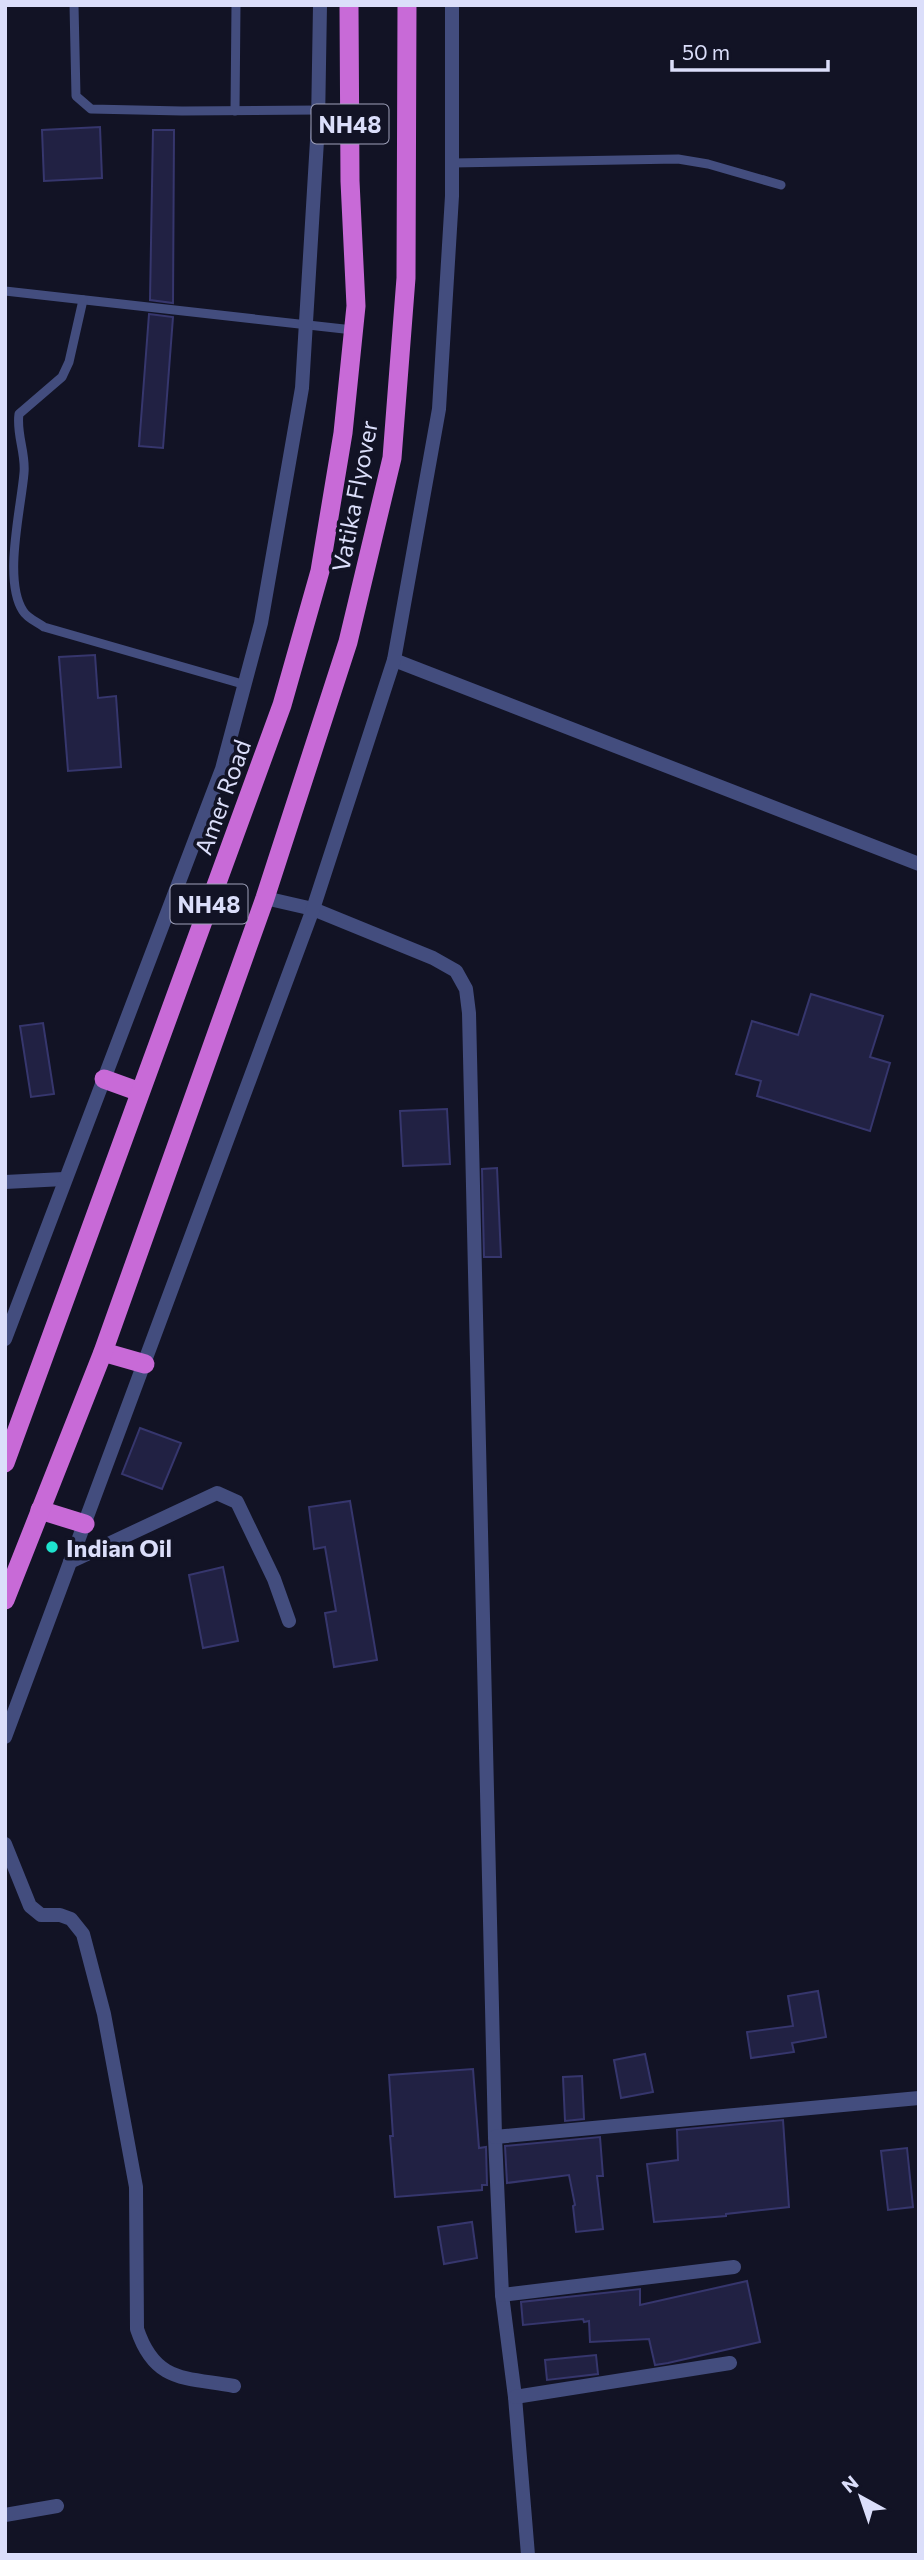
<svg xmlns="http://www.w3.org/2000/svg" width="924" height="2560" font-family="Commissioner,sans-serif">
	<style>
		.building { fill: #212143; stroke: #36366d; stroke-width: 2 }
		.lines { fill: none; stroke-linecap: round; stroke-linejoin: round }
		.service { stroke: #434d7e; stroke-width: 9 }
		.minor { stroke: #434d7e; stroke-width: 14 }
		.tertiary { stroke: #434d7e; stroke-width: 14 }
		.trunk { stroke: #c86ad7; stroke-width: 19 }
		.poi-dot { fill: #1ee3ce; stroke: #121325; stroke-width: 2.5 }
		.labels { text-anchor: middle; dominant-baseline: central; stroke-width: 7; stroke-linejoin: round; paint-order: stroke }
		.shield { fill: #121325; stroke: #9fa1ba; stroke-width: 2 }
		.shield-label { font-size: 23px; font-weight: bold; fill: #dbdefa }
		.street-label { font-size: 24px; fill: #dbdefa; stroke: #121325 }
		.poi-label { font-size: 24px; font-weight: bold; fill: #dbdefa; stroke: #121325; text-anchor: start }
	</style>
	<rect width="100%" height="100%" fill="#121325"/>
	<!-- building -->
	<g class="building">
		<path d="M100 127 102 178 44 181 42 130Z"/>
		<path d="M153 130H174L173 303 150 300Z"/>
		<path d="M149 314 173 317 163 448 139 446Z"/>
		<path d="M95 655 98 698 116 696 121 767 68 771 59 657Z"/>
		<path d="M811 994 883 1016 870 1057 890 1063 870 1131 757 1096 761 1081 736 1074 752 1021 798 1035Z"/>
		<path d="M43 1023 54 1094 31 1097 20 1026Z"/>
		<path d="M447 1109 450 1164 403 1166 400 1111Z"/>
		<path d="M497 1168 501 1257H484L482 1169Z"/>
		<path d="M140 1428 181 1443 162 1489 122 1474Z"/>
		<path d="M350 1501 377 1660 334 1667 325 1613 336 1611 325 1547 314 1549 309 1507Z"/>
		<path d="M223 1567 238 1641 203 1648 189 1575Z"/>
		<path d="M818 1991 826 2037 792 2043 794 2052 751 2058 747 2032 793 2026 788 1996Z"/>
		<path d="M645 2054 653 2092 621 2098 614 2060Z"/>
		<path d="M473 2069 479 2148 486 2147 487 2185H482V2190L395 2197 390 2136H393L389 2075Z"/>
		<path d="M582 2076 584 2119 565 2121 563 2077Z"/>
		<path d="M783 2120 789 2207 726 2214V2216L654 2222 647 2164 678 2160 677 2130Z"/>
		<path d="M600 2137 603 2176H597L603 2229 576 2232 573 2206 575 2205 569 2175 507 2183 505 2146Z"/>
		<path d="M907 2148 913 2207 888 2210 881 2151Z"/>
		<path d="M472 2222 477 2258 444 2264 438 2227Z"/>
		<path d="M747 2281 760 2342 668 2363 655 2365 649 2339 590 2342 589 2321 584 2322 583 2319 523 2325 521 2302 640 2289V2305Z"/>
		<path d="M596 2355 598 2374 547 2380 545 2360Z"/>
	</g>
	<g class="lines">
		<!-- service -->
		<g class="service">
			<path d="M74 5 76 96 91 109 182 111 318 110"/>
			<path d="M235 111 236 5"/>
			<path d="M452 163 678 159 708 164 781 185"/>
			<path d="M5 291 353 330"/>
			<path d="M83 300 69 362 62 377 19 414C16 434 26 453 24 473 21 509 3 580 23 611 27 618 37 622 44 627L246 685"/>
		</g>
		<!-- minor -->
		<g class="minor">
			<path d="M394 660 919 864"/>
			<path d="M265 898 313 909 433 958 456 971 466 989 469 1013 495 2137 502 2295 515 2397 528 2555"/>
			<path d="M5 1182 64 1179"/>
			<path d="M70 1562 217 1493 237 1502 274 1579 289 1621"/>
			<path d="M5 1844 30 1906 41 1915H60L71 1919 83 1934 104 2014 136 2187 137 2329C155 2383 185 2377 234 2386"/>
			<path d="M495 2137 919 2098"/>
			<path d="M502 2295 734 2267"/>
			<path d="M515 2397 730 2363"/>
			<path d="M5 2515 57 2506"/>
		</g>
		<!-- tertiary -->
		<g class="tertiary">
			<path d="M5 1339 222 769 261 623 302 388 318 124 320 5"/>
			<path d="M5 1737 313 909 394 660 439 409 452 196V5"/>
		</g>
		<!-- trunk -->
		<g class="trunk">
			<path d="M104 1079 140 1092"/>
			<path d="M103 1352 145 1364"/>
			<path d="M5 1463 282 705 320 571 343 433 356 306 350 181 349 5"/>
			<path d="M40 1510 85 1524"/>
			<path d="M5 1600 103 1352 265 898 348 642 392 458 406 278 407 5"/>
		</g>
	</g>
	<!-- markers -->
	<circle class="poi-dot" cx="52" cy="1547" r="7"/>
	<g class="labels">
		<!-- shield labels -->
		<g class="shield">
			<rect x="311.5" y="104.5" width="77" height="39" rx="5"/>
			<rect x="170.5" y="884.5" width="77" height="39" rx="5"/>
		</g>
		<g class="shield-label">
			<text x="350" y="124">NH48</text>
			<text x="209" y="904">NH48</text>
		</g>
		<!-- street labels -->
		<g class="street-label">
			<text transform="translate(354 496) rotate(-79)">Vatika Flyover</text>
			<text transform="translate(222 797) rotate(-70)">Amer Road</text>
		</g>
		<!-- poi labels -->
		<g class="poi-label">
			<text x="66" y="1547">Indian Oil</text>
		</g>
	</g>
	<!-- border -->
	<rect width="924" height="2560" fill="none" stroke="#dbdefa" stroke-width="14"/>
	<!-- north arrow -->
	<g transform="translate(861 2497) rotate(320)" stroke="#121325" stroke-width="5" paint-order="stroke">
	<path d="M0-5L12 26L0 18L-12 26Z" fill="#dbdefa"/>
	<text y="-10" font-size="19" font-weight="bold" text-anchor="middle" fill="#dbdefa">N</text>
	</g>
	<!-- scale -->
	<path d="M672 60v10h156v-10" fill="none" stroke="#dbdefa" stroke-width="3.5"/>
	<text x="682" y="60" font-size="21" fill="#dbdefa" stroke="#121325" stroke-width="5" paint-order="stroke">50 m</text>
</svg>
